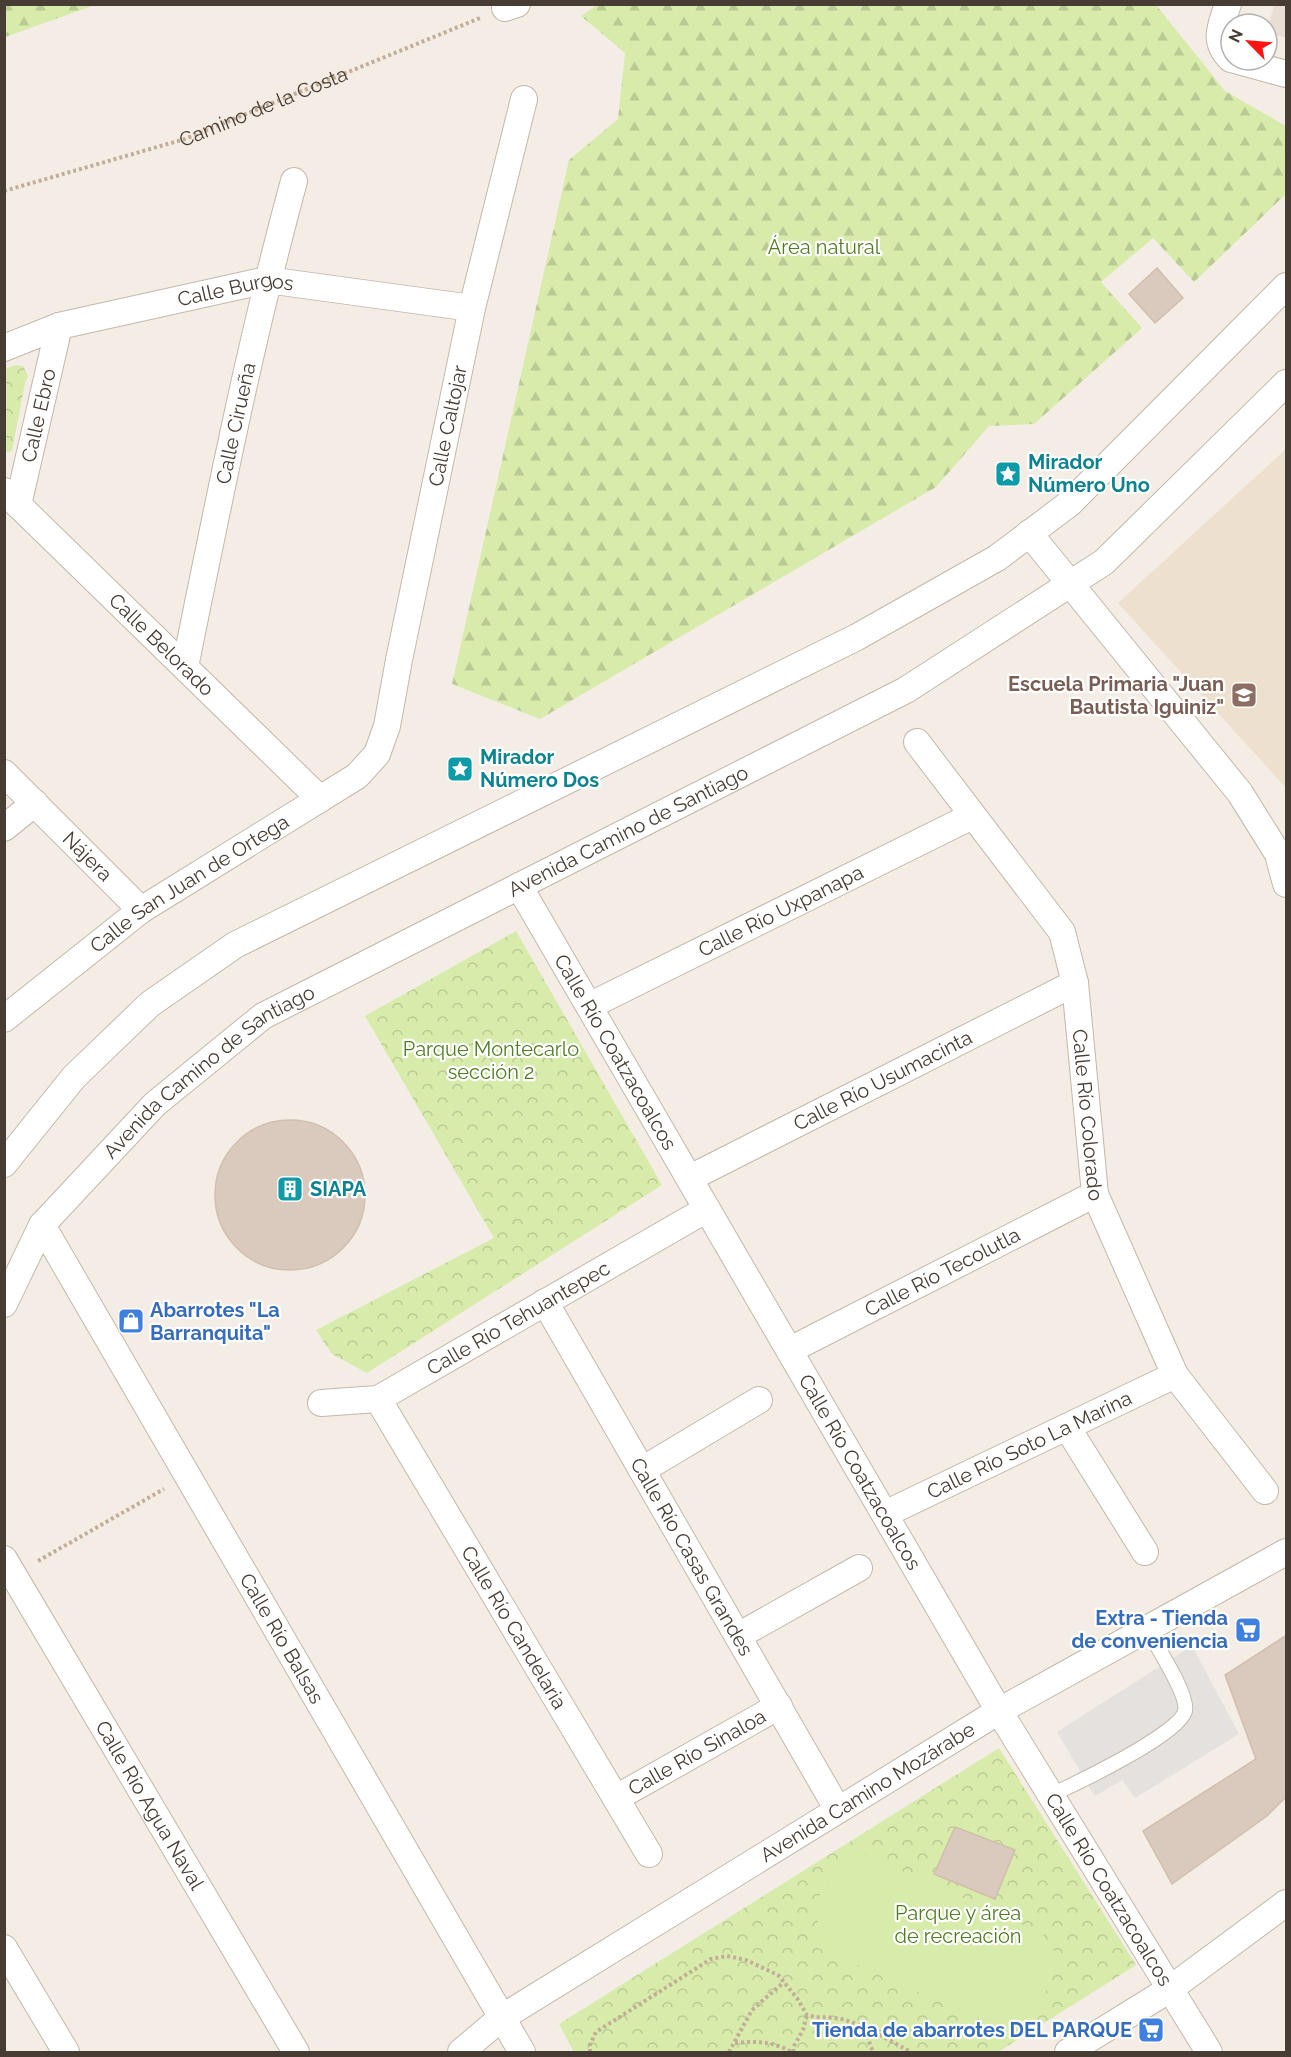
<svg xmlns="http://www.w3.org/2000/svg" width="1291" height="2057" font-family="Raleway,sans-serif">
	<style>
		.residential { fill: #e8ded3 }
		.education { fill: #eee0ce }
		.forest { fill: url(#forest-firs) }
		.park { fill: url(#park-crowns) }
		.garden { fill: #d7ebab }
		.parking { fill: #e4e1de }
		.building { fill: #d9cabd; stroke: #d1beac; stroke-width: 1.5 }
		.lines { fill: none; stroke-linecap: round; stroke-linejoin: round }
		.lane-casing { stroke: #c3b7aa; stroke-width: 16 }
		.street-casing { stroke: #c3b7aa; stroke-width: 28 }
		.path { stroke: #c2ad97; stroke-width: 4; stroke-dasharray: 3 3; stroke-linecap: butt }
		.lane { stroke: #fff; stroke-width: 14 }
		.street { stroke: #fff; stroke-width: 26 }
		.labels { text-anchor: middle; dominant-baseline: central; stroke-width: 4.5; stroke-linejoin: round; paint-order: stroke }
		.street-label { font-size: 20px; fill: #473d34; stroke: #fff }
		.park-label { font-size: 20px; fill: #517c23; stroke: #fff }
		.culture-label { font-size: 20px; font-weight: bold; fill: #0d838f; stroke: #fff; text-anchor: start }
		.education-label { font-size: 20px; font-weight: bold; fill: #785e54; stroke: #fff; text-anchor: end }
		.shop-label { font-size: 20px; font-weight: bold; fill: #366cbe; stroke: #fff; text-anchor: end }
	</style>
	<defs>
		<pattern id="forest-firs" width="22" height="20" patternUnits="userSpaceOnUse" patternTransform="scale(1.5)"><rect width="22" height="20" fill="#d7ebab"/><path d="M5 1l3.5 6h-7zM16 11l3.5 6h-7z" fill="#baca94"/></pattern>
		<pattern id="park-crowns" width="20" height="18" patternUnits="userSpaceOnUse" patternTransform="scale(1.5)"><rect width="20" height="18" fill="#d7ebab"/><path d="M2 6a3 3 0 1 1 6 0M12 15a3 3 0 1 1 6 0" fill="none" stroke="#baca94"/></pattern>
	</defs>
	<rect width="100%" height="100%" fill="#f4ede5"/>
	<!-- residential -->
	<path class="residential" d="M1274 5H1286V38L1267 32Z"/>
	<!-- education -->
	<path class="education" d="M1286 449V788L1118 603Z"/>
	<!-- forest -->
	<g class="forest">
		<path d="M5 4H95V5L5 37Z"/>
		<path d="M597 5H1156L1225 91 1286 126V194L1194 282 1153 238 1101 282 1142 328 1034 424 989 426 936 487 540 719 452 684 569 160 618 119 625 53 581 16Z"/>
	</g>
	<!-- park -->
	<g class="park">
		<path d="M15 365 23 366 28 376 25 383 12 451 5 453V369Z"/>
		<path d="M516 931 662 1185 367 1373 332 1354 316 1330 494 1238 365 1016Z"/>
		<path d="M999 1748 1136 1965 998 2052H574L559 2024Z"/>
	</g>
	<!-- garden -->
	<path class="garden" d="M851 1848 1042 1933 1058 1957 1040 2007 1014 2034 818 1948V1898Z"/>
	<!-- parking -->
	<path class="parking" d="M1192 1646 1239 1734 1135 1798 1122 1780 1095 1796 1057 1732Z"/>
	<!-- building -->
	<g class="building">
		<path d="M1157 268 1183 298 1155 323 1129 294Z"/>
		<circle cx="290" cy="1195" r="75"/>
		<path d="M1287 1635V1796L1267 1816 1172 1884 1143 1831 1256 1759 1225 1675Z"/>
		<path d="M955 1827 1015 1850 995 1899 934 1874Z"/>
	</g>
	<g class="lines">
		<defs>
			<path id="lane" d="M1051 1795C1075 1784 1180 1734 1185 1711 1189 1695 1156 1645 1147 1629"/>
			<g id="street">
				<path d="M1228 4C1221 26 1212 41 1231 59"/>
				<path d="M505 8 517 4"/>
				<path d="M1235 60 1286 74"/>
				<path id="s2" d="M4 348 59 326 267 280 472 308"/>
				<path id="s3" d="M4 491 320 799"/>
				<path id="s4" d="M18 505 59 326"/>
				<path d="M1029 533 1240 793 1278 854 1286 884"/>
				<path id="s5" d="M185 667C218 505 250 342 294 181"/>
				<path id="s6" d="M917 742 1062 932 1075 983 1095 1194 1175 1375 1265 1491"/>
				<path id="s7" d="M4 773 141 910"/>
				<path d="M4 828 35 803"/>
				<path id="s8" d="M519 886 999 1711 1209 2052"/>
				<path id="s9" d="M589 1006 972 816"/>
				<path id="s10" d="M4 1019 141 910 357 776 377 754 387 726 399 660 472 308 524 99"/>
				<path d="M4 1164 74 1077 150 1004 235 945 857 637 997 558 1070 503 1286 286"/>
				<path id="s11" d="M690 1178 1075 983"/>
				<path id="s12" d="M42 1225 522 2052"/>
				<path id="s13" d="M545 1302 838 1810"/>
				<path id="s14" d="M4 1304 42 1225 155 1104 263 1016 906 690 1104 562 1286 383"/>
				<path id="s15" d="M790 1350 1095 1194"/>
				<path id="s16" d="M378 1399 649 1854"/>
				<path id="s17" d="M321 1403 378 1399 707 1209"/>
				<path d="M1067 1427 1145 1552"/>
				<path d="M642 1470 759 1400"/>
				<path id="s18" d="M885 1514 1175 1375"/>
				<path id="s19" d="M4 1559 296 2052"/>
				<path d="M738 1636 859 1568"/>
				<path id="s20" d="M616 1798 779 1706"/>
				<path d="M4 1948 66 2052"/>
				<path id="s21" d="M461 2052 501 2018 999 1711 1286 1552"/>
				<path d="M1068 2052 1170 1989 1286 1903"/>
			</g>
		</defs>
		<!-- lane casing -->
		<use href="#lane" class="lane-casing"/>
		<!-- street casing -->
		<use href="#street" class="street-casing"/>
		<!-- path -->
		<g class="path">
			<path id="s1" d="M4 191 185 139 480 18"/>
			<path d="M38 1561 164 1489"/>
			<path d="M859 2027 867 2036 873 2052"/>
			<path d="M735 2043C755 2041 773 2041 791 2052"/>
			<path d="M590 2052V2045L596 2032 711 1959 727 1956 746 1960 778 1975 797 1998 807 2015C820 2019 832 2016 845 2020 868 2027 890 2041 911 2052"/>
			<path d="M729 2052 752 2010 784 1982"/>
			<path d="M793 2052 794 2046 803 2030 807 2015"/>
		</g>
		<!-- lane -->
		<use href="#lane" class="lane"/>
		<!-- street -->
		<use href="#street" class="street"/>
	</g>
	<!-- icons -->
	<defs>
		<symbol id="sight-square" viewBox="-11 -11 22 22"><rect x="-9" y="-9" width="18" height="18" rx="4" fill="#0f9aa8" stroke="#fff"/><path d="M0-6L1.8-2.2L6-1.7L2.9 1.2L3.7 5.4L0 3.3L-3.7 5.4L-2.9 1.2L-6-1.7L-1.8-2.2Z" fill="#fff"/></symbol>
		<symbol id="school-square" viewBox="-11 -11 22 22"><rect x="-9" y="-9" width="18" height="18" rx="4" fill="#8d6e63" stroke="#fff"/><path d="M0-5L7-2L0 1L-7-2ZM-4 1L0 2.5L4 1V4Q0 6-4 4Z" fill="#fff"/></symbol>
		<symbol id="building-square" viewBox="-11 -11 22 22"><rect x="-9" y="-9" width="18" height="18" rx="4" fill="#0f9aa8" stroke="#fff"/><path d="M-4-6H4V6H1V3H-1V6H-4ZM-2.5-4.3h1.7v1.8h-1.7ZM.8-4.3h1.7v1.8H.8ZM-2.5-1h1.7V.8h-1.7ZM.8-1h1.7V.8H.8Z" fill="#fff"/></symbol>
		<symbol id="shop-square" viewBox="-11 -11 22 22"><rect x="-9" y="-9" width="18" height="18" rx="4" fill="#3f7fe0" stroke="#fff"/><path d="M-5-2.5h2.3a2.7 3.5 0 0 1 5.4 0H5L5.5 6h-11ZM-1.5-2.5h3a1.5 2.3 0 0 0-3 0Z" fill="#fff"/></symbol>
		<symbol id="supermarket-square" viewBox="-11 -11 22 22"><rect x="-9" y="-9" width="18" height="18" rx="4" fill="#3f7fe0" stroke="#fff"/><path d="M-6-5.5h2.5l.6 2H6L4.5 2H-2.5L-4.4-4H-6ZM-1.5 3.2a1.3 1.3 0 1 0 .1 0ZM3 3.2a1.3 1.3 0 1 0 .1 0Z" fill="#fff"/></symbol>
	</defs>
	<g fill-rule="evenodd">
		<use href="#sight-square" x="993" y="459" width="30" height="30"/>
		<use href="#school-square" x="1229" y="680" width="30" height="30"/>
		<use href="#sight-square" x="445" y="754" width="30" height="30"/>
		<use href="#building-square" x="275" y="1174" width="30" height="30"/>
		<use href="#shop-square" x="116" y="1306" width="30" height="30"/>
		<use href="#supermarket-square" x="1233" y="1615" width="30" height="30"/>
		<use href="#supermarket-square" x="1136" y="2015" width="30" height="30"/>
	</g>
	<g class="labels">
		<!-- street labels -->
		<g class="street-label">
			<text stroke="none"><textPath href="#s1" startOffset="273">Camino de la Costa</textPath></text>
			<text stroke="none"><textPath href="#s2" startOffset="240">Calle Burgos</textPath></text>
			<text stroke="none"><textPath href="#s4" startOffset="92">Calle Ebro</textPath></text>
			<text stroke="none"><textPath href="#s5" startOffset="249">Calle Cirueña</textPath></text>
			<text stroke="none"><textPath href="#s10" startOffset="795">Calle Caltojar</textPath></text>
			<text stroke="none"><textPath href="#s3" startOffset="220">Calle Belorado</textPath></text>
			<text stroke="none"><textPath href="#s14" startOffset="802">Avenida Camino de Santiago</textPath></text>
			<text stroke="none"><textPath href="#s7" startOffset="118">Nájera</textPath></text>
			<text stroke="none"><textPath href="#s10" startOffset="230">Calle San Juan de Ortega</textPath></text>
			<text stroke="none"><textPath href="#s9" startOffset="214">Calle Río Uxpanapa</textPath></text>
			<text stroke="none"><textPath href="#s8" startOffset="192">Calle Río Coatzacoalcos</textPath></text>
			<text stroke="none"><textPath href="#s14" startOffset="316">Avenida Camino de Santiago</textPath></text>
			<text stroke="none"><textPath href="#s11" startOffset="216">Calle Río Usumacinta</textPath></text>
			<text stroke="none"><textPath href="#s6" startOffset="424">Calle Río Colorado</textPath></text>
			<text stroke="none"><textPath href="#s15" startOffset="171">Calle Río Tecolutla</textPath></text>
			<text stroke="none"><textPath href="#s17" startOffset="219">Calle Río Tehuantepec</textPath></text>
			<text stroke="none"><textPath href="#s18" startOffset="160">Calle Río Soto La Marina</textPath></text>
			<text stroke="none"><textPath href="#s8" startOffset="678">Calle Río Coatzacoalcos</textPath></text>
			<text stroke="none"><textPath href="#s13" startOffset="294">Calle Río Casas Grandes</textPath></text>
			<text stroke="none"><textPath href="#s16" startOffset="266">Calle Río Candelaria</textPath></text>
			<text stroke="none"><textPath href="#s12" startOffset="478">Calle Río Balsas</textPath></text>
			<text stroke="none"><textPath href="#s20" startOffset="93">Calle Río Sinaloa</textPath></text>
			<text stroke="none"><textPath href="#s21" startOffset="483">Avenida Camino Mozárabe</textPath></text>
			<text stroke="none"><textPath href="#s19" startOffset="286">Calle Río Agua Naval</textPath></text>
			<text stroke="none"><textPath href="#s8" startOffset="1164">Calle Río Coatzacoalcos</textPath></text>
		</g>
		<!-- park labels -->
		<g class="park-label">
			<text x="824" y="247">Área natural</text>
			<text x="491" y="1049">Parque Montecarlo<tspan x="491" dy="23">sección 2</tspan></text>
			<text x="958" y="1913">Parque y área<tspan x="958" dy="23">de recreación</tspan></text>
		</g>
		<!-- culture labels -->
		<g class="culture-label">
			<text x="1028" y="462">Mirador<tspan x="1028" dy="23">Número Uno</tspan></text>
			<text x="480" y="757">Mirador<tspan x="480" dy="23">Número Dos</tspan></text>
			<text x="310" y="1189">SIAPA</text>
		</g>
		<!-- education labels -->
		<g class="education-label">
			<text x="1224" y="684">Escuela Primaria "Juan<tspan x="1224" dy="23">Bautista Iguiniz"</tspan></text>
		</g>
		<!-- shop labels -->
		<g class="shop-label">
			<text x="150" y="1310" text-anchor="start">Abarrotes "La<tspan x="150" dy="23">Barranquita"</tspan></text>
			<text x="1228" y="1618">Extra - Tienda<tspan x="1228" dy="23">de conveniencia</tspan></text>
			<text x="1132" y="2030">Tienda de abarrotes DEL PARQUE</text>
		</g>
	</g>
	<!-- border -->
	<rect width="1291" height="2057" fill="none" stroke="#473d34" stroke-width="12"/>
	<!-- north arrow -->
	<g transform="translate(1249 42) rotate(295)"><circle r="28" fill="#ffffff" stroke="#b5b1ae" stroke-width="1.5"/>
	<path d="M0-4.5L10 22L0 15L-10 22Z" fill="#ff1411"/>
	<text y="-9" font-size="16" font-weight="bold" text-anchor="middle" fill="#473d34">N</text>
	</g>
</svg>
